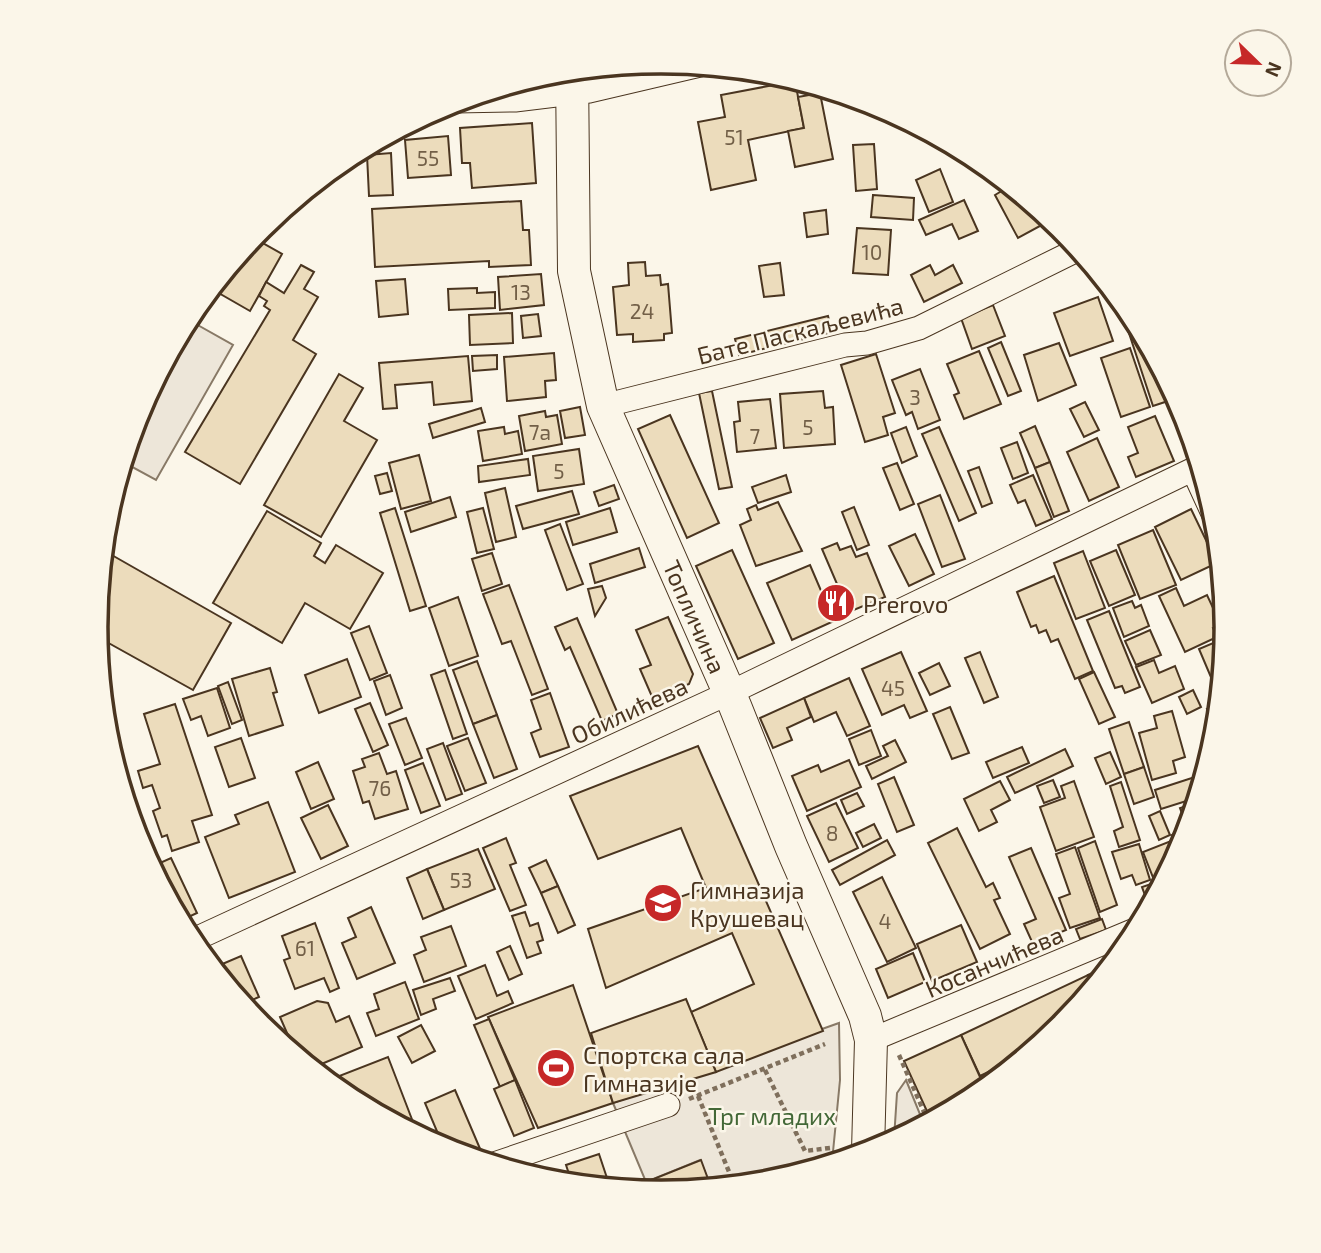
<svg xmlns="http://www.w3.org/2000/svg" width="1321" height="1253" font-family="'Exo 2',sans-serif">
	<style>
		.green { fill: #ede6d9; stroke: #887966; stroke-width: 2 }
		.building { fill: #ecdcbc; stroke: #4a3520; stroke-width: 2 }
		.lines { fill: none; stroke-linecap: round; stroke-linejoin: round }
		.street-casing { stroke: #4a3520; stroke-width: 25 }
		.secondary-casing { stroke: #4a3520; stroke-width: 34 }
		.path { stroke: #7f6f5c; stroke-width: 4.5; stroke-dasharray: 5 3.5; stroke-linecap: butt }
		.street { stroke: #fbf6e9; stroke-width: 23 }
		.secondary { stroke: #fbf6e9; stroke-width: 32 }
		.labels { text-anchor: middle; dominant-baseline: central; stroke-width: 5; stroke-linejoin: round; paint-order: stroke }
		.number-label { font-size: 21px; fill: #725f47 }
		.street-label { font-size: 24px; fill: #4a3520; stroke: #fbf6e9 }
		.poi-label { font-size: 24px; fill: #4a3520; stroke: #fbf6e9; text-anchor: start }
		.park-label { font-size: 24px; fill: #436837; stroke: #fbf6e9 }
		.rim { fill: none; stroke: #4a3520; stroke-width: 3.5 }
	</style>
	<rect width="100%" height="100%" fill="#fbf6e9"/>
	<!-- green -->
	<g class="green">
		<path d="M187 319 233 345 156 480 123 462 138 410Z"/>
		<path d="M839 1023 840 1080 832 1162 770 1181 711 1187 700 1160 646 1182 613 1103Z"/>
		<path d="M906 1080 924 1124 894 1139 897 1093Z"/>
	</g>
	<!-- building -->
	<g class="building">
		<path d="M795 81 804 128 748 140 756 180 711 190 698 122 725 117 721 95Z"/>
		<path d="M820 93 833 159 795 167 788 131 804 128 798 97Z"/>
		<path d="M868 102 877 104 891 112 870 115Z"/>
		<path d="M532 123 536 183 472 188 470 163H462L460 128Z"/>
		<path d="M448 136 451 175 408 178 405 140Z"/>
		<path d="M874 144 877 189 856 191 853 145Z"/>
		<path d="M391 153 393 195 369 196 367 155Z"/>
		<path d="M987 166 1005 181 997 185Z"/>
		<path d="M940 169 953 202 929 212 916 180Z"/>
		<path d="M1010 186 1051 220 1018 238 995 195Z"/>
		<path d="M873 195 914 198 913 220 871 217Z"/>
		<path d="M964 200 978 231 959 239 952 224 926 235 919 220Z"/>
		<path d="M521 201 523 230H529L531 265 489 267V261L375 267 372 209Z"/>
		<path d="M826 210 828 234 807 237 804 213Z"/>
		<path d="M857 228 891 230 888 275 853 273Z"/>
		<path d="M252 237 282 254 250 311 210 288Z"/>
		<path d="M645 262 646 276 660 275 661 285 668 284 672 333 664 334V340L633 342V334L617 335 613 287 629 285 628 263Z"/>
		<path d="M780 263 784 295 764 297 759 266Z"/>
		<path d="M301 265 314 272 304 289 318 297 293 340 316 354 240 484 185 452 270 310 264 306 267 301 259 296 266 282 284 293Z"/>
		<path d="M930 265 935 275 953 265 962 283 924 302 911 275Z"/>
		<path d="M541 274 544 305 500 310 498 277Z"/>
		<path d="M405 279 408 314 379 317 376 281Z"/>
		<path d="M477 288V293L495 292V308L449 310 448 289Z"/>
		<path d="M1098 297 1113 341 1070 356 1054 313Z"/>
		<path d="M993 305 1005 336 972 349 961 318Z"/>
		<path d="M512 313 513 343 470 345 469 315Z"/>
		<path d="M538 314 541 336 523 338 521 316Z"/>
		<path d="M828 316 832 332 739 355 735 339Z"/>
		<path d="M1138 326 1155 358 1168 401 1153 406 1128 330Z"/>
		<path d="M1001 342 1021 391 1008 396 988 348Z"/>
		<path d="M1059 343 1076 385 1038 401 1024 355Z"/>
		<path d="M1130 348 1150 407 1121 417 1101 358Z"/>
		<path d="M979 351 1001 404 964 419 954 395 959 393 947 364Z"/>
		<path d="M554 353 556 380 545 381 546 397 507 401 504 357Z"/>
		<path d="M876 354 895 413 883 417 888 435 865 442 841 365Z"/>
		<path d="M497 355V369L473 371 472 356Z"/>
		<path d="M468 356 472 401 434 405 432 382 395 385 397 408 383 409 379 363Z"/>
		<path d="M920 369 940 420 918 429 912 412 906 415 892 380Z"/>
		<path d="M339 374 363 388 344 421 377 440 321 537 264 505Z"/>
		<path d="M712 391 732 487 719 489 699 393Z"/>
		<path d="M823 391 825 408 833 407 835 444 784 448 780 394Z"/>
		<path d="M770 399 776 448 737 452 734 422 740 421 738 402Z"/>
		<path d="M1085 402 1099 430 1084 437 1070 409Z"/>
		<path d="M580 407 585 435 565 438 560 411Z"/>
		<path d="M481 408 485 422 433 438 429 424Z"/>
		<path d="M545 411 546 417 557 415 562 444 525 451 519 416Z"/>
		<path d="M670 415 719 523 687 538 638 429Z"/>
		<path d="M1155 416 1174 461 1136 477 1128 457 1138 453 1128 427Z"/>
		<path d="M1035 426 1050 462 1035 468 1020 433Z"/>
		<path d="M504 427 505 434 518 431 522 454 483 461 478 431Z"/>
		<path d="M906 427 917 456 902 463 891 433Z"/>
		<path d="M939 427 976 513 959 521 922 434Z"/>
		<path d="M1097 438 1119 487 1089 501 1067 452Z"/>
		<path d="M1017 442 1028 473 1013 479 1001 448Z"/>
		<path d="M579 449 584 484 538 491 533 456Z"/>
		<path d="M419 455 431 501 401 509 389 463Z"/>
		<path d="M528 459 530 475 479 482 478 466Z"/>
		<path d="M1050 462 1069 511 1054 517 1035 468Z"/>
		<path d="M897 463 914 504 900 510 883 468Z"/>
		<path d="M979 467 992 503 982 507 968 471Z"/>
		<path d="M387 473 392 491 380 494 375 476Z"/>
		<path d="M786 475 791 492 758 503 752 487Z"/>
		<path d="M1033 475 1052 519 1036 526 1025 500 1018 503 1010 485Z"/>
		<path d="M614 485 619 499 599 506 594 492Z"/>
		<path d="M505 488 516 537 496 542 485 493Z"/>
		<path d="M572 491 579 514 523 529 516 506Z"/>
		<path d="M940 495 965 559 942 567 918 504Z"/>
		<path d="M450 497 456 517 411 532 405 512Z"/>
		<path d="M778 502 802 551 756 566 740 525 751 520 747 509 756 505 758 510Z"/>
		<path d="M854 507 869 545 857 550 842 512Z"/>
		<path d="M395 508 426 606 410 611 380 513Z"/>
		<path d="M483 508 494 549 477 553 467 512Z"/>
		<path d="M610 508 617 532 573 545 566 522Z"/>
		<path d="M1191 509 1217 563 1181 580 1155 527Z"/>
		<path d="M267 511 321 543 314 556 325 563 336 545 383 573 350 629 305 603 282 643 213 603Z"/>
		<path d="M560 524 583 584 567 590 545 530Z"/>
		<path d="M1153 530 1176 585 1140 599 1118 545Z"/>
		<path d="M915 534 934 574 909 586 889 546Z"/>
		<path d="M837 543 840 550 851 546 856 557 867 553 885 597 849 612 822 549Z"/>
		<path d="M639 548 645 567 595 583 590 564Z"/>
		<path d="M103 550 231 623 193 690 96 636Z"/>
		<path d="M732 550 774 643 738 659 696 566Z"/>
		<path d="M1116 550 1135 595 1109 606 1090 561Z"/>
		<path d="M1083 551 1105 608 1076 619 1054 563Z"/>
		<path d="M492 553 502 584 482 591 472 559Z"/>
		<path d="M810 565 834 621 792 640 767 583Z"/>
		<path d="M1054 576 1093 671 1075 679 1058 639 1051 642 1046 630 1039 633 1036 625 1031 627 1017 592Z"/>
		<path d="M509 585 548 689 532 695 511 641 502 644 483 594Z"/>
		<path d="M602 586 606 598 595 616 588 589Z"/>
		<path d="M1176 588 1184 606 1207 595 1221 625 1213 628 1217 637 1185 652 1159 596Z"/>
		<path d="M458 597 478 656 449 666 429 608Z"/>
		<path d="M1132 601 1135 608 1141 605 1149 626 1124 637 1113 608Z"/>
		<path d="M1109 611 1140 687 1125 693 1122 686 1115 688 1087 620Z"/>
		<path d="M668 617 693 674 689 684 653 699 640 669 651 665 636 630Z"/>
		<path d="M577 618 618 714 602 721 570 647 565 650 555 627Z"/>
		<path d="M369 626 387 673 370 680 351 633Z"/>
		<path d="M1150 630 1161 655 1136 665 1125 641Z"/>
		<path d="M1225 638 1220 688 1216 689 1199 649Z"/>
		<path d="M901 652 927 711 910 718 904 705 882 715 862 669Z"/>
		<path d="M980 652 998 697 984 703 965 658Z"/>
		<path d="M347 659 361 697 319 713 305 675Z"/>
		<path d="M1154 660 1159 673 1175 666 1184 689 1152 703 1136 667Z"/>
		<path d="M477 661 497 715 473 724 453 670Z"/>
		<path d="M939 663 950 686 930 695 919 673Z"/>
		<path d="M270 668 277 692 273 693 283 725 249 736 232 679Z"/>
		<path d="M445 670 467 734 453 739 431 675Z"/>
		<path d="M1094 672 1115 717 1099 724 1079 679Z"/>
		<path d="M390 675 402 708 386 715 374 681Z"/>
		<path d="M849 678 870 726 847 736 836 712 814 722 804 698Z"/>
		<path d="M228 682 242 720 232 724 218 686Z"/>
		<path d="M217 688 230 728 208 736 201 716 191 720 183 699Z"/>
		<path d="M1193 690 1201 707 1187 714 1179 697Z"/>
		<path d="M550 693 569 747 540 757 531 733 541 729 531 700Z"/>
		<path d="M804 698 811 717 787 728 792 740 773 748 760 718Z"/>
		<path d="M370 703 388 745 373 752 355 709Z"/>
		<path d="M175 704 212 815 192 821 199 842 172 851 167 835 162 837 153 811 160 808 152 785 143 788 138 771 160 764 144 714Z"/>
		<path d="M1218 704 1216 726 1207 709Z"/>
		<path d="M950 707 969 753 952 759 933 714Z"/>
		<path d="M1172 711 1185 757 1173 761 1176 773 1152 780 1139 733 1157 728 1154 716Z"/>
		<path d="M497 715 517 769 494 778 473 724Z"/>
		<path d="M406 718 422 758 405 765 389 724Z"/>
		<path d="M1129 722 1144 767 1124 774 1109 729Z"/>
		<path d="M871 730 881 756 859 765 849 739Z"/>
		<path d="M241 738 255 778 229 787 215 747Z"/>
		<path d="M468 738 486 783 465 791 447 746Z"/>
		<path d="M895 740 906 762 872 779 866 766 888 756 883 746Z"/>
		<path d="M443 743 462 794 446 800 427 749Z"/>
		<path d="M698 746 823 1031 716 1072 691 1012 754 984 732 933 606 988 588 929 706 888 681 828 598 859 570 796Z"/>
		<path d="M1022 747 1029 763 993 778 986 762Z"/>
		<path d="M1065 749 1073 766 1015 793 1007 777Z"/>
		<path d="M1110 752 1121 777 1106 784 1095 758Z"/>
		<path d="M379 753 387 774 396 771 408 809 375 819 369 801 363 803 353 771 365 767 362 759Z"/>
		<path d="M849 760 861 787 807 811 792 776 818 765 821 772Z"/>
		<path d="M318 762 334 799 311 809 296 772Z"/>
		<path d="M423 763 440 806 421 813 405 770Z"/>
		<path d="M1144 767 1154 797 1134 804 1124 774Z"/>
		<path d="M1201 775 1202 779 1196 798 1161 809 1155 790Z"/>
		<path d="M894 777 914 825 897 832 878 784Z"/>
		<path d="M1053 780 1060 797 1044 803 1037 786Z"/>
		<path d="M1000 781 1010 800 991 810 997 822 979 831 964 799Z"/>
		<path d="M1074 781 1094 837 1056 851 1040 807 1065 798 1061 786Z"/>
		<path d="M1121 782 1140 840 1119 847 1114 831 1123 827 1110 786Z"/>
		<path d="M857 793 864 806 847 814 841 800Z"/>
		<path d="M268 802 295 872 229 898 205 837 239 824 235 815Z"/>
		<path d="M836 803 858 848 829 862 807 816Z"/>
		<path d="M1195 803 1190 817 1184 819 1180 808Z"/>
		<path d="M328 805 348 846 321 859 301 818Z"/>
		<path d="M1160 811 1170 835 1159 840 1149 816Z"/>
		<path d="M874 824 881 838 863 847 856 833Z"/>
		<path d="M957 828 986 887 993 883 1000 898 994 900 1010 934 980 949 928 843Z"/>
		<path d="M1187 828 1183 843 1178 851 1172 835Z"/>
		<path d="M506 838 516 863 510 865 526 905 510 911 483 848Z"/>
		<path d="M887 840 895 855 840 885 832 870Z"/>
		<path d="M1095 841 1117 905 1100 912 1078 848Z"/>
		<path d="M1171 841 1176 855 1158 890 1143 852Z"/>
		<path d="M1139 844 1150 880 1136 885 1132 875 1121 879 1112 852Z"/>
		<path d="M1075 847 1100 918 1070 928 1059 898 1070 894 1056 854Z"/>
		<path d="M1031 848 1066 930 1033 944 1024 924 1036 919 1009 857Z"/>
		<path d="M478 849 495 889 444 910 427 869Z"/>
		<path d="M171 858 197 913 180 921 151 867Z"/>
		<path d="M546 860 558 886 541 893 529 868Z"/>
		<path d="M427 869 444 910 423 919 407 878Z"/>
		<path d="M882 877 916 948 887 962 853 892Z"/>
		<path d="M1151 884 1155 895 1149 906 1142 887Z"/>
		<path d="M558 886 575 925 558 933 541 893Z"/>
		<path d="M371 907 395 963 357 979 342 943 356 937 348 918Z"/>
		<path d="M525 912 530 926 538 923 543 940 537 942 541 953 527 958 512 916Z"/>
		<path d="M1102 919 1106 930 1080 939 1076 929Z"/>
		<path d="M315 923 339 988 330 992 324 978 295 989 284 960 290 958 282 936Z"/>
		<path d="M961 925 977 962 932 981 917 944Z"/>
		<path d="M451 926 466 966 424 982 414 955 426 950 421 937Z"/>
		<path d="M510 946 522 974 509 980 497 952Z"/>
		<path d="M913 953 925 982 888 998 876 969Z"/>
		<path d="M241 956 259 997 243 1004 213 968Z"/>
		<path d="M1111 964 1093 986 1088 975Z"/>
		<path d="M485 965 497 996 508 991 513 1003 476 1019 458 976Z"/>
		<path d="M1088 975 1093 986 1060 1026 1026 1054 980 1076 961 1035Z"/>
		<path d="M450 978 455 991 433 999 436 1009 421 1015 413 990Z"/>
		<path d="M405 982 419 1019 376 1036 367 1013 379 1009 374 994Z"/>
		<path d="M573 985 613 1103 538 1128 488 1017Z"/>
		<path d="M686 999 716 1072 613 1103 591 1033Z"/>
		<path d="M317 1001 328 1003 336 1022 349 1016 362 1047 312 1068 297 1056 280 1017Z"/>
		<path d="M259 1011 264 1023 268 1032 251 1015Z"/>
		<path d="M489 1019 515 1080 500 1087 474 1025Z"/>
		<path d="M421 1025 435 1051 412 1063 398 1037Z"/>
		<path d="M961 1035 985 1088 974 1097 931 1120 904 1061Z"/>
		<path d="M388 1057 418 1135 346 1096 338 1090 334 1078Z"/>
		<path d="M515 1080 534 1128 514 1136 494 1089Z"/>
		<path d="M455 1090 481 1151 469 1156 444 1148 425 1103Z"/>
		<path d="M599 1154 610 1187 572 1183 566 1165Z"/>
		<path d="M701 1160 711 1187 649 1191 646 1182Z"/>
	</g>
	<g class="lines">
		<defs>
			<g id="street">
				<path d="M456 101 515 100 589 91 700 65"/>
				<path d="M603 406 845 345 867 343 919 328 1079 249"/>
				<path d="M1193 470 1215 518"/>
				<path d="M191 941 744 686 1200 466"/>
				<path d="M871 1040 1137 929"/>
				<path d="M494 1164 668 1105"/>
			</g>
			<g id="secondary">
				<path id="s1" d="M572 70 574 271 603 406 735 706 791 846 865 1016 871 1040 868 1151"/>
			</g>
		</defs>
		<!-- street casing -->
		<use href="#street" class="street-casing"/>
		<!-- secondary casing -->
		<use href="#secondary" class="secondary-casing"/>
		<!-- path -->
		<g class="path">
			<path d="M899 1055 928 1121"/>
			<path d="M765 1070 805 1151 830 1148"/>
			<path d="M698 1096 734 1184"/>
			<path d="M689 1099 825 1044"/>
		</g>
		<!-- street -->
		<use href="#street" class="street"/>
		<!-- secondary -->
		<use href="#secondary" class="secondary"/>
	</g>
	<!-- icons -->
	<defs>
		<symbol id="restaurant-disc" viewBox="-11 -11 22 22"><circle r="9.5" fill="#c62828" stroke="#fbf6e9"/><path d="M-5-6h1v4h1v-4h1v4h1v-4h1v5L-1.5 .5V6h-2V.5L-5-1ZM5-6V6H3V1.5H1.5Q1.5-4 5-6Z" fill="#fff"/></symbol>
		<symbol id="school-disc" viewBox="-11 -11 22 22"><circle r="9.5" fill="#c62828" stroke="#fbf6e9"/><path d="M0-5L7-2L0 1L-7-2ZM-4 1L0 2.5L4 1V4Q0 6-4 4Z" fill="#fff"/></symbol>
		<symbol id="stadium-disc" viewBox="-11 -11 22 22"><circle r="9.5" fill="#c62828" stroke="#fbf6e9"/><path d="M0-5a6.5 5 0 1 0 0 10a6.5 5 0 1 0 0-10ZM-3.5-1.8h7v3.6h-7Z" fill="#fff"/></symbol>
	</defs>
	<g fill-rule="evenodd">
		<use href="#restaurant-disc" x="814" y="581" width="44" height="44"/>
		<use href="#school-disc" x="641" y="881" width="44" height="44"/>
		<use href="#stadium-disc" x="534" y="1046" width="44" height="44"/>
	</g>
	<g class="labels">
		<!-- number labels -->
		<g class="number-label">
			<text x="734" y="136">51</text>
			<text x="428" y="157">55</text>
			<text x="872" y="251">10</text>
			<text x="521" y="291">13</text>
			<text x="642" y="310">24</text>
			<text x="915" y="396">3</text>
			<text x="808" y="426">5</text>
			<text x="540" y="431">7a</text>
			<text x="755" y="435">7</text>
			<text x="559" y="470">5</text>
			<text x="893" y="687">45</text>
			<text x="380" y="787">76</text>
			<text x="832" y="832">8</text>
			<text x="461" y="879">53</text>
			<text x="885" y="920">4</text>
			<text x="305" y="947">61</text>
		</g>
		<!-- street labels -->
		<g class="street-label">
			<text transform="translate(800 330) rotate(-14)">Бате Паскаљевића</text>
			<text stroke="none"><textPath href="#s1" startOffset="569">Топличина</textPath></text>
			<text transform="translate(629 710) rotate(-25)">Обилићева</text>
			<text transform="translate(994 961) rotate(-23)">Косанчићева</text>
		</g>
		<!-- poi labels -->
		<g class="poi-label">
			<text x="863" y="603">Prerovo</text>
			<text x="690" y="889">Гимназија<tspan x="690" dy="28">Крушевац</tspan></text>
			<text x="583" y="1054">Спортска сала<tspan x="583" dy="28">Гимназије</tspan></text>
		</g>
		<!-- park labels -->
		<g class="park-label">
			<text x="772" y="1115">Трг младих</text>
		</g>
	</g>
	<!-- crop -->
	<path d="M0 0H1321V1253H0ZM108 627a553 553 0 1 1 1106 0a553 553 0 1 1-1106 0Z" fill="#fbf6e9" fill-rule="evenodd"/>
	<path class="rim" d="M108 627a553 553 0 1 1 1106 0a553 553 0 1 1-1106 0Z"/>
	<!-- north arrow -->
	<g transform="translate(1258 63) rotate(113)"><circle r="33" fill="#fbf6e9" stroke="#b4a999" stroke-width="2"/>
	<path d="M0-5L12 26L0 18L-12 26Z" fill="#c62828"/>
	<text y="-10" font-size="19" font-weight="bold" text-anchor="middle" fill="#4a3520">N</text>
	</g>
</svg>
